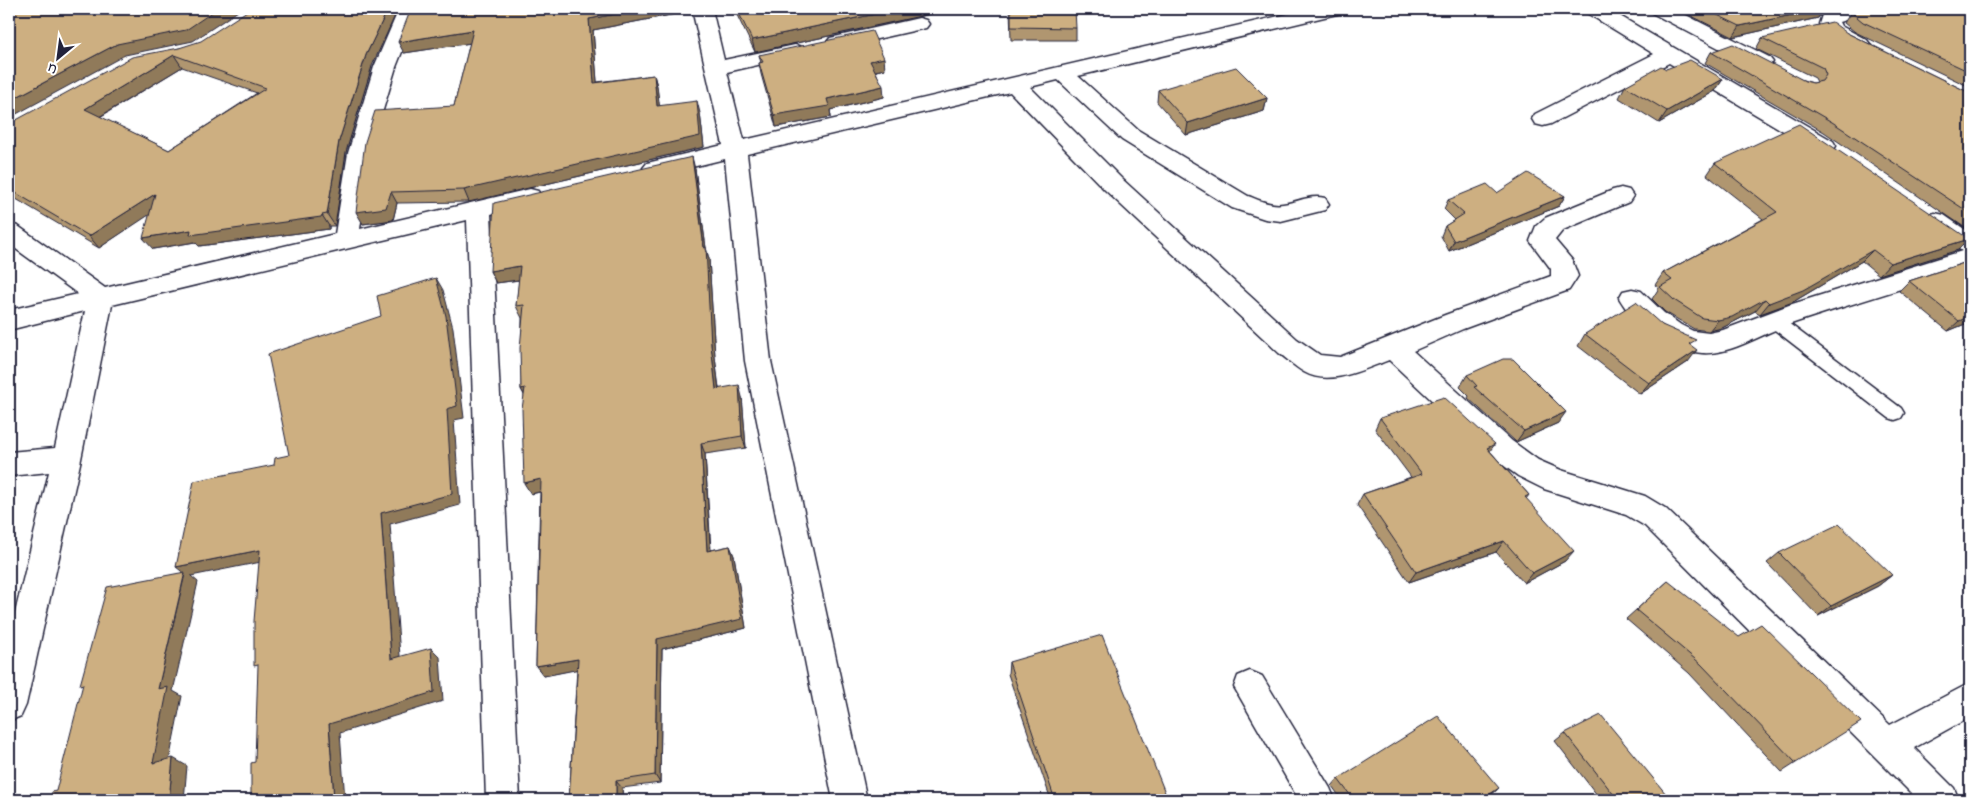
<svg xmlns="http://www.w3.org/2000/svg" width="1979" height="809" font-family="'Indie Flower',sans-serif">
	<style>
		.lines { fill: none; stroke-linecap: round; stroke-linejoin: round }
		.lane-casing { stroke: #22223b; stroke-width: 3 }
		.street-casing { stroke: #22223b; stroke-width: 3 }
		.lane { fill: #fff; fill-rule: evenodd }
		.street { fill: #fff; fill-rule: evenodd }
		.wall { fill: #b0966f; stroke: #22223b; fill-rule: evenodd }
		.shaded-wall { fill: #907a5a; stroke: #22223b }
		.building { fill: #cdaf81; stroke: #22223b; fill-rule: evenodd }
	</style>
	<rect width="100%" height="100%" fill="#fff"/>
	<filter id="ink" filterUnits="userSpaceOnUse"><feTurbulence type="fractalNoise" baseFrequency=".02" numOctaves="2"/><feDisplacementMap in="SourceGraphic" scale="10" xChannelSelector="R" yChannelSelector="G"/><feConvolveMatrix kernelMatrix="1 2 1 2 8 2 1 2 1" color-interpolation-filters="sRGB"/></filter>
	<g filter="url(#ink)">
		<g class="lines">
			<defs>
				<path id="lane" d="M1773 314 1779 316 1901 408 1904 413 1901 418 1895 420 1889 418 1767 324 1765 320 1767 316Z"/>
				<g id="street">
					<path d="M399 9H419L396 67 370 153 360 229 530 189 538 191 542 197 538 203 491 214 520 800H486L467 220 112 305 81 459 26 705 21 716 9 721V638L49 472 9 476V452L55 448 85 311 9 330V310L78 294 9 244V224L18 226 105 288 335 234 348 153 374 67Z"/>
					<path d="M692 9H712L724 60 795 45 802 47 805 51 802 55 727 72 744 140 1309 9H1344L1341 13 1078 76 1138 130 1248 196C1259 200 1271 206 1283 204 1298 202 1311 194 1325 198L1329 204 1325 210 1281 221 1265 219 1232 208 1122 140 1058 80 1030 87 1121 178 1297 339 1320 355 1340 357 1445 315 1551 276V269L1530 241 1536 226 1545 218 1613 190 1621 188 1629 190 1633 196 1629 202 1563 230 1555 240 1572 260 1578 276 1569 290 1463 329 1413 351 1512 441 1538 460 1561 470 1645 496 1665 508 1890 725 1970 683V717L1914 748 1954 788 1959 800H1918L1645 526 1626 515 1544 489 1518 476 1492 457 1389 360C1364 369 1330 387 1304 372 1295 367 1287 359 1279 353L1105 190 1010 92 747 154 771 361 867 800H833L745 361 725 159 655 176 647 173 643 168 647 163 723 145Z"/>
					<path d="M1584 9H1608L1833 141 1836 146 1833 151 1825 153 1817 151 1669 63 1551 124 1543 126 1535 124 1532 119 1535 114 1654 54 1587 13Z"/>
					<path d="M1649 9H1674L1769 57 1773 62 1769 67 1762 68 1755 67 1652 13Z"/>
					<path d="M1841 9H1871L1868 13 1839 22 1841 26 1867 40 1870 44 1867 48C1850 53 1828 38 1819 24L1822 15Z"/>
					<path d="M919 18 926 20 929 24 926 28 837 48 830 46 827 42 830 38Z"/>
					<path d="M1935 213 1944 215 1970 233V267C1909 287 1846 305 1785 326 1760 335 1730 355 1702 353 1671 351 1634 325 1619 298L1623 291 1632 289 1641 291 1664 313 1681 325 1693 331 1709 333 1723 330 1789 305 1962 251 1926 227 1923 221 1926 215Z"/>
					<path d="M1250 671 1262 676 1330 788 1335 800H1299L1234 687 1238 676Z"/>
				</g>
			</defs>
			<!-- lane casing -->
			<use href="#lane" class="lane-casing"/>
			<!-- street casing -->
			<use href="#street" class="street-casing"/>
			<!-- lane -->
			<use href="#lane" class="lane"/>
			<!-- street -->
			<use href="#street" class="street"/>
		</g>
		<!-- wall -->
		<g class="wall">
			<path d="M411 9 691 11 593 30 597 82 654 75 657 86 659 106 700 113 704 147 469 202 397 203 393 220 363 224 454 106 470 43 404 53Z"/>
			<path d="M734 9H930V14L755 52Z"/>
			<path d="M1010 9 1076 28V40H1011Z"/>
			<path d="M1678 9H1836L1821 13 1818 18 1733 37Z"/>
			<path d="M1970 10V87L1855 32 1844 23 1851 12Z"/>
			<path d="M1847 33 1970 93V231L1824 132 1705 63 1711 52 1813 83 1817 82 1815 78 1756 49 1762 38Z"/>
			<path d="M179 48 372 66 346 152 335 226H329V229L199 246 195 242 153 249 149 214 99 248 11 196 9 197V124ZM182 67 257 93 169 150 100 117Z"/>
			<path d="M759 55 885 69 876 71 884 97 830 110 831 117 776 127 761 74 759 63H761Z"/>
			<path d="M1666 69 1723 79 1715 91 1659 123 1619 98 1625 86Z"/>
			<path d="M1158 90 1267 98 1264 111 1186 135 1157 102Z"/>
			<path d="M1715 163 1969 239 1958 250 1879 275 1862 261 1793 302 1760 314 1755 311 1722 328 1709 331 1694 329 1665 312 1652 299 1659 288 1655 285 1663 273 1763 219 1707 175Z"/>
			<path d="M695 169 706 248 709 259 715 357 719 388 742 397 746 448 705 454 711 550 730 546 734 556 746 628 662 649 660 783 622 788 623 800H569L577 669 544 676 536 666 540 492 531 494 524 395 521 389 522 318 516 306 519 280 496 283 490 271Z"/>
			<path d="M1497 193 1565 196 1559 206 1449 251 1441 236 1445 226 1455 220 1444 209 1448 200Z"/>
			<path d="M1970 261V322L1948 331 1899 291 1909 281Z"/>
			<path d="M1662 325 1692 346 1688 362 1640 394 1578 346 1585 334Z"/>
			<path d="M1467 375 1558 423 1516 442 1468 398 1469 396 1460 387Z"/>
			<path d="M1380 418 1490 451 1529 495 1526 499 1565 561 1524 583 1496 552 1409 582 1357 505 1363 494 1411 477 1375 429Z"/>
			<path d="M1779 553 1892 575 1878 586 1818 616 1767 563Z"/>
			<path d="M1668 581 1796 763 1782 772 1689 673 1626 619Z"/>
			<path d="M1009 662 1168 800H1051L1008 674Z"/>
			<path d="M1565 733 1671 800H1601L1555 741Z"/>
			<path d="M1338 779 1499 788 1490 796 1484 800H1342L1332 786Z"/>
		</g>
		<!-- shaded-wall -->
		<g class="shaded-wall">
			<path d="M217 9H241L193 41 125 55 9 118V101L117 44Z"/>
			<path d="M388 9H398L372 66 346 152 335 226 327 214 339 141 366 55Z"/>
			<path d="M642 9H691V11L593 30 598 94 594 83 589 19Z"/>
			<path d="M899 9H930V14L755 52 752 40Z"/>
			<path d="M1820 9H1824L1818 18 1733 37 1740 26Z"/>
			<path d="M1824 9H1836L1821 13Z"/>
			<path d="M473 30 478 42 404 53 398 42Z"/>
			<path d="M174 55 182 67 94 120 85 109Z"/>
			<path d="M884 58 885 69 871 72 870 61Z"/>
			<path d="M654 75 657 86 661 118 657 106Z"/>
			<path d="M1723 79 1715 91 1659 123 1667 111Z"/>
			<path d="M883 86 884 97 830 110 831 117 776 127 774 115 827 99Z"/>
			<path d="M1267 98 1264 111 1186 135 1188 123Z"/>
			<path d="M697 101 700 113 704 147 469 202 464 190Z"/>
			<path d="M692 157 695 169 706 248 709 259 715 357 720 400 716 389 711 345 704 248Z"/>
			<path d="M391 192 397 203 393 220 363 224 356 212Z"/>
			<path d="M155 194 164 205 99 248 89 236Z"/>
			<path d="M1565 196 1559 206 1449 251 1454 241Z"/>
			<path d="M322 215 329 226V229L199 246 195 242 153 249 143 238 191 230Z"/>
			<path d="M1969 239 1958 250 1879 275 1890 263Z"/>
			<path d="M1873 250 1862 261 1793 302 1760 314 1769 303Z"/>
			<path d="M520 266 526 279 496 283 490 271Z"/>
			<path d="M436 278 443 290 453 328 464 418 454 420 460 505 390 524 401 669 391 659 381 513 447 409Z"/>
			<path d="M1765 299 1755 311 1722 328 1709 331 1718 320Z"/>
			<path d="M1970 316V322L1948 331 1959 321Z"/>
			<path d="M1697 350 1688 362 1640 394 1649 383Z"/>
			<path d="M739 385 742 397 746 448 742 436Z"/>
			<path d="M525 388 527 400 521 389Z"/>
			<path d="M1566 412 1558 423 1516 442 1524 431Z"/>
			<path d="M701 443 705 454 711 561 707 551Z"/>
			<path d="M1495 444 1487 455V448Z"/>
			<path d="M541 479 547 490 531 494 524 483Z"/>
			<path d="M1504 541 1496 552 1409 582 1416 572Z"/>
			<path d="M730 546 734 556 746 628 662 649 660 783 655 775 657 639Z"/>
			<path d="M260 550 271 560 191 576 198 582 173 691 182 696 167 771 153 763 158 689 185 574 176 567Z"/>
			<path d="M1574 551 1565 561 1524 583 1532 573Z"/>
			<path d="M1892 575 1878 586 1818 616 1831 606Z"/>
			<path d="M431 648 440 657 443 701 340 733 345 800H334L329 724Z"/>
			<path d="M578 659 585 668 544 676 536 666Z"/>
			<path d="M173 758 187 766 184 800H169Z"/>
			<path d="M616 781 622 788 623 800H616Z"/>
			<path d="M1499 788 1490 796 1484 800H1481Z"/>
		</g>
		<!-- building -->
		<g class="building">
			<path d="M9 9H217L186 30 117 44 9 101Z"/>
			<path d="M250 9H388L366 55 339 141 327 214 322 215 321 217 190 235 191 230 143 238 155 194 89 236 9 189V124L132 57 179 48 201 41ZM174 55 266 88 169 150 85 109Z"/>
			<path d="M411 9H642L589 19 594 83 654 75 657 106 697 101 700 136 464 190 391 192 386 208 356 212 365 142 375 111 454 106 473 30 398 42Z"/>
			<path d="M737 9H899L752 40Z"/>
			<path d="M1011 9H1075L1076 28 1011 27Z"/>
			<path d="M1705 9H1820L1740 26Z"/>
			<path d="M1862 9H1967L1970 10V72L1863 22 1851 12Z"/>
			<path d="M1832 22 1847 33 1970 93V213L1832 122 1711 52 1733 44 1805 81 1813 83 1822 81 1826 75 1823 68 1762 38Z"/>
			<path d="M872 31 884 58 870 61 883 86 827 99 829 106 774 115 759 63 763 62 759 55Z"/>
			<path d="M1690 60 1723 79 1667 111 1625 86 1661 66 1666 69Z"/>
			<path d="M1236 67 1267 98 1188 123 1158 90Z"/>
			<path d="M1799 124 1969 239 1890 263 1873 250 1803 290 1769 303 1765 299 1732 317 1718 320 1702 318 1674 300 1660 287 1672 280 1663 273 1777 212 1715 163Z"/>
			<path d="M692 157 704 248 706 247 711 345 716 389 739 385 742 436 701 443 707 551 730 546 742 619 657 639 655 775 616 781V800H569L578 659 536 666 541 479 524 483 522 409 525 388 521 389 520 348 524 305 516 306 520 266 490 271 494 203Z"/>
			<path d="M1528 173 1565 196 1454 241 1445 226 1464 214 1448 200 1487 184 1497 193Z"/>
			<path d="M1970 261V316L1959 321 1909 281Z"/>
			<path d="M436 278 446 316 457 406 447 409 452 494 381 513 391 659 431 648 434 692 329 724 334 800H251V763L255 762 258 665 254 666V621L260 550 176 567 194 481 274 465 275 458 289 455 268 354 381 316 377 296Z"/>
			<path d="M1636 302 1662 325 1696 340 1689 344 1697 350 1649 383 1585 334Z"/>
			<path d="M1503 359H1513L1566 412 1524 431 1474 387 1477 386 1467 375Z"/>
			<path d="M1444 397 1495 444 1487 448 1529 495 1525 497 1574 551 1532 573 1504 541 1416 572 1363 494 1422 474 1380 418Z"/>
			<path d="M1839 524 1892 575 1831 606 1779 553Z"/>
			<path d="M185 572 158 689 168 687 153 763 173 758 169 800H50L52 792 56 791 83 684 80 685 107 587Z"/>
			<path d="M1668 581 1739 637 1761 624 1861 722 1796 763 1701 664 1636 610Z"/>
			<path d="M1102 635 1168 800H1055L1009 662Z"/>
			<path d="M1601 715 1671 800H1618L1565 733Z"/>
			<path d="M1438 716 1499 788 1481 800H1354L1338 779Z"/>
		</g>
	</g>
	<!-- margin -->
	<rect width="1979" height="809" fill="none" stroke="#fff" stroke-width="30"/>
	<rect x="15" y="15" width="1949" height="779" fill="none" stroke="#22223b" stroke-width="2" filter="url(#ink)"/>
	<!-- north arrow -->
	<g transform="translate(58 58) rotate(209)" stroke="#ffffff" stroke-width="4" paint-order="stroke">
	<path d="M0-4L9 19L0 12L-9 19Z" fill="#22223b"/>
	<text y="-8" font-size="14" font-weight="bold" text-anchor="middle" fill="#22223b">U</text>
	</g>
</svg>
